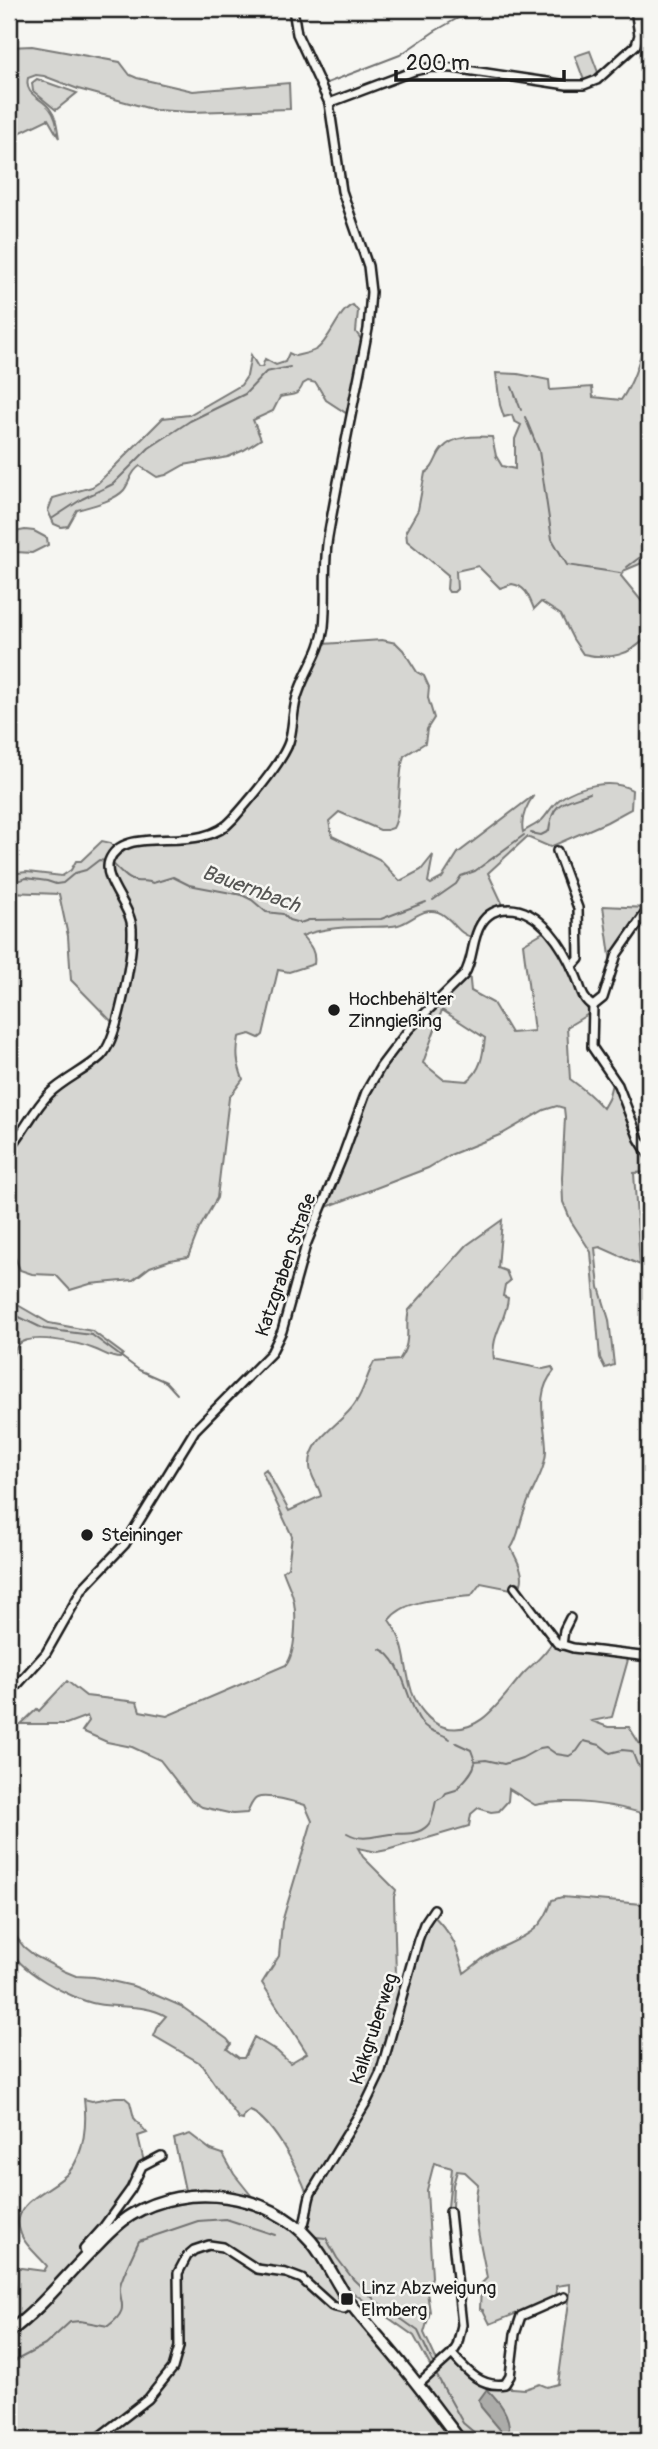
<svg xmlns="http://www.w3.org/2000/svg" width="658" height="2449" font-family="Pangolin,sans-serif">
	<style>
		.green { fill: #d6d6d2; stroke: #797977; stroke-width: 2; fill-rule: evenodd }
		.water { fill: #acaca9; stroke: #727271; stroke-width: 2 }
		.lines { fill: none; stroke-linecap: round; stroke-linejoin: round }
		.stream { stroke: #727271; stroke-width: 2 }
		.street-casing { stroke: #1c1c1c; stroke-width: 12 }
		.secondary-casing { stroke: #1c1c1c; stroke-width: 15 }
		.street { stroke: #f6f6f2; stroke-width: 7 }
		.secondary { stroke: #f6f6f2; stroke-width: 10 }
		.poi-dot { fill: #1c1c1c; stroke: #f6f6f2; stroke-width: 2.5 }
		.labels { text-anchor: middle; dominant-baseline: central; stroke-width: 5; stroke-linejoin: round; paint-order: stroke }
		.poi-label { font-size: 19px; fill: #1c1c1c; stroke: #f6f6f2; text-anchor: start }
		.street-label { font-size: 19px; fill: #1c1c1c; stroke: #f6f6f2 }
		.water-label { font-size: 21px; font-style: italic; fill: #565654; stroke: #f6f6f2 }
	</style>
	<rect width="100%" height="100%" fill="#f6f6f2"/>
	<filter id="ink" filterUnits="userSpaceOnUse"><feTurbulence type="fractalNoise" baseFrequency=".0143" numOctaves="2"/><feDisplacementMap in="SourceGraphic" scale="14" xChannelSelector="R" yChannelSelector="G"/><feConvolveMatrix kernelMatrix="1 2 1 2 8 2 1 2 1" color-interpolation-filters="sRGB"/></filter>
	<g filter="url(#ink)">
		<!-- green -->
		<g class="green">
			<path d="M32 46 120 62 130 75 137 78 193 91 289 83 290 109 191 112 155 110 78 89 44 76 36 75 28 78C24 96 42 97 50 109 57 118 57 128 59 138L48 119 9 138V47Z"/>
			<path d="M590 51 599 75 585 83 575 56Z"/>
			<path d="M37 79 77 93 56 110 33 91 32 83Z"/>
			<path d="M353 305 358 311 356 332 363 342 349 415 326 400 316 383 308 381 303 384C298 397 292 394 280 397L273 411 253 420 261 439 244 450 228 457 184 465 166 475 157 477 140 466C131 471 130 482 124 490 114 501 91 506 77 510L68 526 61 527 54 524 48 511 53 498 92 487 98 483 163 418 189 415 241 385 247 376 251 355 258 367H262L265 359 276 365 285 362 289 353 295 356C303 354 311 353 317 349 331 339 339 309 353 305Z"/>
			<path d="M649 327V540L647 544 649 560 623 571 621 576 649 610V635C630 656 610 660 583 654L573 639 561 615 541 602 534 609C529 597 526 586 512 584L500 588 478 566 456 571 457 589 454 592H449L447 589 448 575 407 541 406 531 418 510 425 473C435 468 435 457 442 449 454 435 476 436 492 437L496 456 502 466 515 469V439L521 425 514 421 512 415 504 417 500 405 496 373 518 374 549 380 550 390 592 387 593 397 621 400C637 377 641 352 649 327Z"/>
			<path d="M25 530 34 531 47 538 48 545 32 553 16 552 10 543 9 533Z"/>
			<path d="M382 640 396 643 403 650 417 672 424 676 429 687 428 698 434 718 427 729 425 743 404 756C397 777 402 813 393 828L387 830H380L339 812 329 821 332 836 379 859 400 881 421 870 433 855 428 882 431 884 442 878 458 853 534 795C526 806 520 818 523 832 529 828 536 825 542 820 548 814 552 805 560 799 577 786 612 778 632 790L631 809 607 822 550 847 527 837 488 873 504 907 499 908 472 937C458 935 452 917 438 912 422 907 412 921 398 925 386 928 373 926 360 927 341 927 320 929 302 936 310 945 316 951 314 964L289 972 278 970 263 1035 259 1038 250 1034 239 1037C236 1053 237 1064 243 1079L229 1098 217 1198 199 1229 188 1257 170 1260 150 1267 133 1280 90 1284 70 1290 56 1275 32 1274 20 1270 9 1243V1152L56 1090 92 1065 118 1028 71 980 68 936 59 894 9 892V874L27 872 62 876 71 870 76 861H81L102 841 111 843 116 853 138 842 179 843 217 835 285 757 297 704 323 644Z"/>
			<path d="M603 906 647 908 611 963Z"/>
			<path d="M545 931 563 957 576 980 582 1000 590 1013 567 1027 570 1079C581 1087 594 1098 603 1108L608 1099 613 1080 649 1158V1172L634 1173 640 1265 600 1247 595 1248 599 1287 609 1320 614 1365 605 1368 600 1358 591 1252 571 1221 563 1202 562 1178 565 1117 564 1108 557 1106 544 1110 502 1134 450 1155 428 1168 324 1208 372 1084 410 1030 469 971 471 991 493 1003 511 1033 534 1031 523 944ZM442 1010 485 1038C483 1055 481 1071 467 1081L443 1079 423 1063Z"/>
			<path d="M502 1220 498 1268 506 1271 510 1281 505 1285 503 1296 508 1298C507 1319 490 1336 494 1359L543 1369 552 1367 554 1371C533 1395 546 1422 546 1450 546 1471 530 1492 524 1512 519 1524 519 1537 511 1548 516 1559 525 1572 521 1584L517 1582 511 1589 481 1583 471 1596C446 1599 405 1598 389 1620 408 1646 403 1664 412 1692 417 1706 429 1723 444 1727 481 1737 502 1697 524 1673 535 1662 545 1655 553 1641L571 1650 629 1656 612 1717 592 1721 608 1727H629L641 1746 642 1757 649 1765V1816C618 1804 567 1798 535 1805L509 1789 508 1801 499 1811 491 1812 478 1808 471 1814 469 1826 387 1850 377 1852 358 1848 363 1857 396 1890 394 1897 396 1976 404 1985 378 2073 360 2108 362 2111 381 2075 423 1931 433 1915C454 1937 456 1944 464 1973 474 1966 485 1956 496 1950 524 1936 542 1933 552 1900L562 1897 642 1904 649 1902V2440H468L423 2384 445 2364 452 2361 485 2386 525 2389 540 2384 547 2387 558 2384 570 2294V2284L556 2286 557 2297 490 2324 483 2310 480 2309 481 2284 487 2278C482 2248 471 2214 478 2184L465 2172 457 2171 453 2185 452 2207H448L452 2168 434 2163 427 2190 432 2277 427 2292 430 2312 424 2333 438 2363 432 2369 414 2336 345 2287 326 2254 307 2229C308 2222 310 2214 310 2207 308 2184 272 2118 250 2111L244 2115 243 2120 239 2119 200 2063 154 2036 159 2024 166 2016C146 2004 119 2008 97 2004 73 2000 14 1969 9 1945 8 1940 9 1933 9 1928L24 1947 35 1956 64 1971 76 1976 94 1977 133 1986 151 1993 181 2006 227 2039 231 2044 227 2049 239 2058H244L254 2037 277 2051 290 2063 307 2053 262 1983 279 1956 282 1922 312 1821 305 1805C295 1802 266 1794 257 1798 252 1800 250 1808 247 1813L233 1814 202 1807 191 1800 160 1760 132 1747 107 1742 82 1731 89 1721 87 1716 66 1724H21L37 1709 39 1711 67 1681 86 1696 137 1702 140 1711 167 1716 286 1665C296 1653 297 1614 293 1598 291 1589 286 1580 283 1571L288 1567 292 1536 262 1472 266 1469 289 1511 321 1496C319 1485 310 1477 310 1466 309 1437 344 1423 356 1402 364 1390 367 1375 374 1362L399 1360C413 1340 404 1330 409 1310L467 1245Z"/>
			<path d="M9 1300 49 1323 92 1331 123 1354 120 1358C110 1358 103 1352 94 1349 79 1343 30 1332 18 1345 14 1350 11 1359 9 1365Z"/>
			<path d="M115 2097H124L130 2102 134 2118 147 2133 138 2136 144 2162C130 2189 113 2213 93 2235 87 2242 79 2248 80 2258L9 2328V2302L16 2292 13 2267 44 2271 47 2266C39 2256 23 2244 20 2231 10 2201 54 2190 69 2172 85 2153 87 2122 84 2099L92 2101Z"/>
			<path d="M190 2134 211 2150 223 2154 234 2174 254 2199 186 2195 174 2139Z"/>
			<path d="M217 2200C231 2203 247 2204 260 2209 289 2221 312 2244 327 2272 335 2287 337 2307 354 2314L405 2373 456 2440H9V2337L119 2228 143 2212 179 2202Z"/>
		</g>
		<!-- water -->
		<path class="water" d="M487 2389C499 2401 510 2414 509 2432H502L481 2407 479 2400Z"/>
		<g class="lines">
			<!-- stream -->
			<g class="stream">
				<path d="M327 83 400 55 435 31 474 9"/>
				<path d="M512 387 521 410"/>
				<path d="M525 417 539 451 552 539 567 565 620 573"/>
				<path d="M53 518 82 499 113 484 149 448 190 421 245 394 266 372 290 367"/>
				<path d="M627 567 639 558 649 556"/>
				<path d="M531 833 541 835 549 831C552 801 564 802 590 793"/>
				<path d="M113 864C120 870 127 880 136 881 143 882 147 880 153 883L173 877 189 885 242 895 252 900 266 912 283 914 289 920 300 923 309 920 381 919 426 902"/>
				<path d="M9 884 26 878 47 881 56 884 63 883 75 873 86 870 99 860 106 861"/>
				<path d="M433 900 456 884 461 876 475 871 524 835"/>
				<path d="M9 1312 44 1329 92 1335 139 1370 166 1382 177 1394"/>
				<path d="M380 1649C404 1659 406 1702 421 1722 428 1732 440 1732 450 1739"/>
				<path d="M456 1743 471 1750 475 1761 486 1760 504 1764 522 1758 540 1748 546 1747 556 1754 569 1756 577 1751 584 1741 600 1745 610 1753 622 1750 632 1751 637 1764 649 1773"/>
				<path d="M347 1833C363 1842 374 1836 390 1834 402 1833 417 1836 427 1826 433 1821 434 1808 436 1801L443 1797 446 1793 456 1790C462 1782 473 1774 475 1763"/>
				<path d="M316 2237 326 2238 337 2258 353 2279 376 2301 418 2331 434 2365"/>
				<path d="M9 2364 45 2345 70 2322 80 2321 108 2326C134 2307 115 2300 121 2282 126 2268 133 2254 139 2241L198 2221 226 2219 275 2235"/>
				<path d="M436 2374 463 2423 476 2434 491 2440"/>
			</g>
			<defs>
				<g id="street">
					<path d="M329 103 414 71 432 67 453 68 567 85H584L597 80 636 45 639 35 635 9"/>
					<path d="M557 851 578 908 579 959 572 967"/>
					<path d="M593 1006 592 1047 618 1085 639 1139 649 1155"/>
					<path d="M593 1006 603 998 617 954 649 908"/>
					<path d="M9 1149C24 1132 33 1110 49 1094 64 1079 85 1071 101 1056 118 1040 133 955 132 929 132 907 102 880 109 861 124 821 200 858 233 819 248 802 282 763 289 742 294 726 292 707 299 691 307 668 321 651 324 627 327 597 323 567 328 537 340 467 355 398 368 329L371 292 368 266 342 191 329 103 297 34 293 9"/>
					<path d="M515 1587 557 1643 573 1648 649 1657"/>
					<path d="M562 1645 564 1630 570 1618"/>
					<path d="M9 1694 46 1653 83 1588 125 1544 195 1430 271 1353 282 1331 306 1245 342 1158 366 1092 381 1066 409 1029 464 975C474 959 471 940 481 924 487 914 497 909 508 909 540 908 564 948 575 974 581 986 581 999 593 1006"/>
					<path d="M450 2212 462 2325 457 2346 452 2354"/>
					<path d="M301 2231C308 2219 306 2206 311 2193L367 2101 380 2074 418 1940 424 1924 434 1909"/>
					<path d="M86 2256 84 2249 102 2229 131 2189 142 2166 161 2156"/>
					<path d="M418 2385 452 2354C467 2371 481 2388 505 2384L510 2376 515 2334 521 2316 564 2297"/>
					<path d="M95 2440 148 2399 173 2368 179 2347 178 2273 187 2256 194 2250 209 2245 223 2247 257 2269 286 2273 302 2279 332 2306 344 2309 351 2304"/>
				</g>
				<path id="secondary" d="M9 2332C40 2309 65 2277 92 2250 104 2238 116 2224 131 2215 187 2181 269 2192 311 2241 327 2260 336 2284 351 2304 368 2326 388 2347 405 2369 424 2392 442 2417 460 2440"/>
			</defs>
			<!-- street casing -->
			<use href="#street" class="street-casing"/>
			<!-- secondary casing -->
			<use href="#secondary" class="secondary-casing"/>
			<!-- street -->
			<use href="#street" class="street"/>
			<!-- secondary -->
			<use href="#secondary" class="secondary"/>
		</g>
	</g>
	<!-- markers -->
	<g class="poi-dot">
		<circle cx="334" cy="1010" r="7"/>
		<circle cx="87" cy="1535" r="7"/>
		<rect x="340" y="2292" width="14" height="14" rx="3.5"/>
	</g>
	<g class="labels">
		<!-- poi labels -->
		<g class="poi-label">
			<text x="348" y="999">Hochbehälter<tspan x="348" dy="22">Zinngießing</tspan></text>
			<text x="101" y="1535">Steininger</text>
			<text x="361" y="2288">Linz Abzweigung<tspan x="361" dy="22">Elmberg</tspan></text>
		</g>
		<!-- street labels -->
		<g class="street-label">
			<text transform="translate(286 1265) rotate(-71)">Katzgraben Straße</text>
			<text transform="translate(374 2029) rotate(-72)">Kalkgruberweg</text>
		</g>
		<!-- water labels -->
		<g class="water-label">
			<text transform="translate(251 889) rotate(20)">Bauernbach</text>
		</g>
	</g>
	<!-- margin -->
	<rect width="658" height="2449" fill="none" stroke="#f6f6f2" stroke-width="35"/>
	<rect x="18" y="18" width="623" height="2414" fill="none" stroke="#1c1c1c" stroke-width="2.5" filter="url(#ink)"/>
	<!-- scale -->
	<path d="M396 70v10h168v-10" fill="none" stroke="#1c1c1c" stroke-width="3.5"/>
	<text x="406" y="70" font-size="21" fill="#1c1c1c" stroke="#f6f6f2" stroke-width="5" paint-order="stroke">200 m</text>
</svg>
